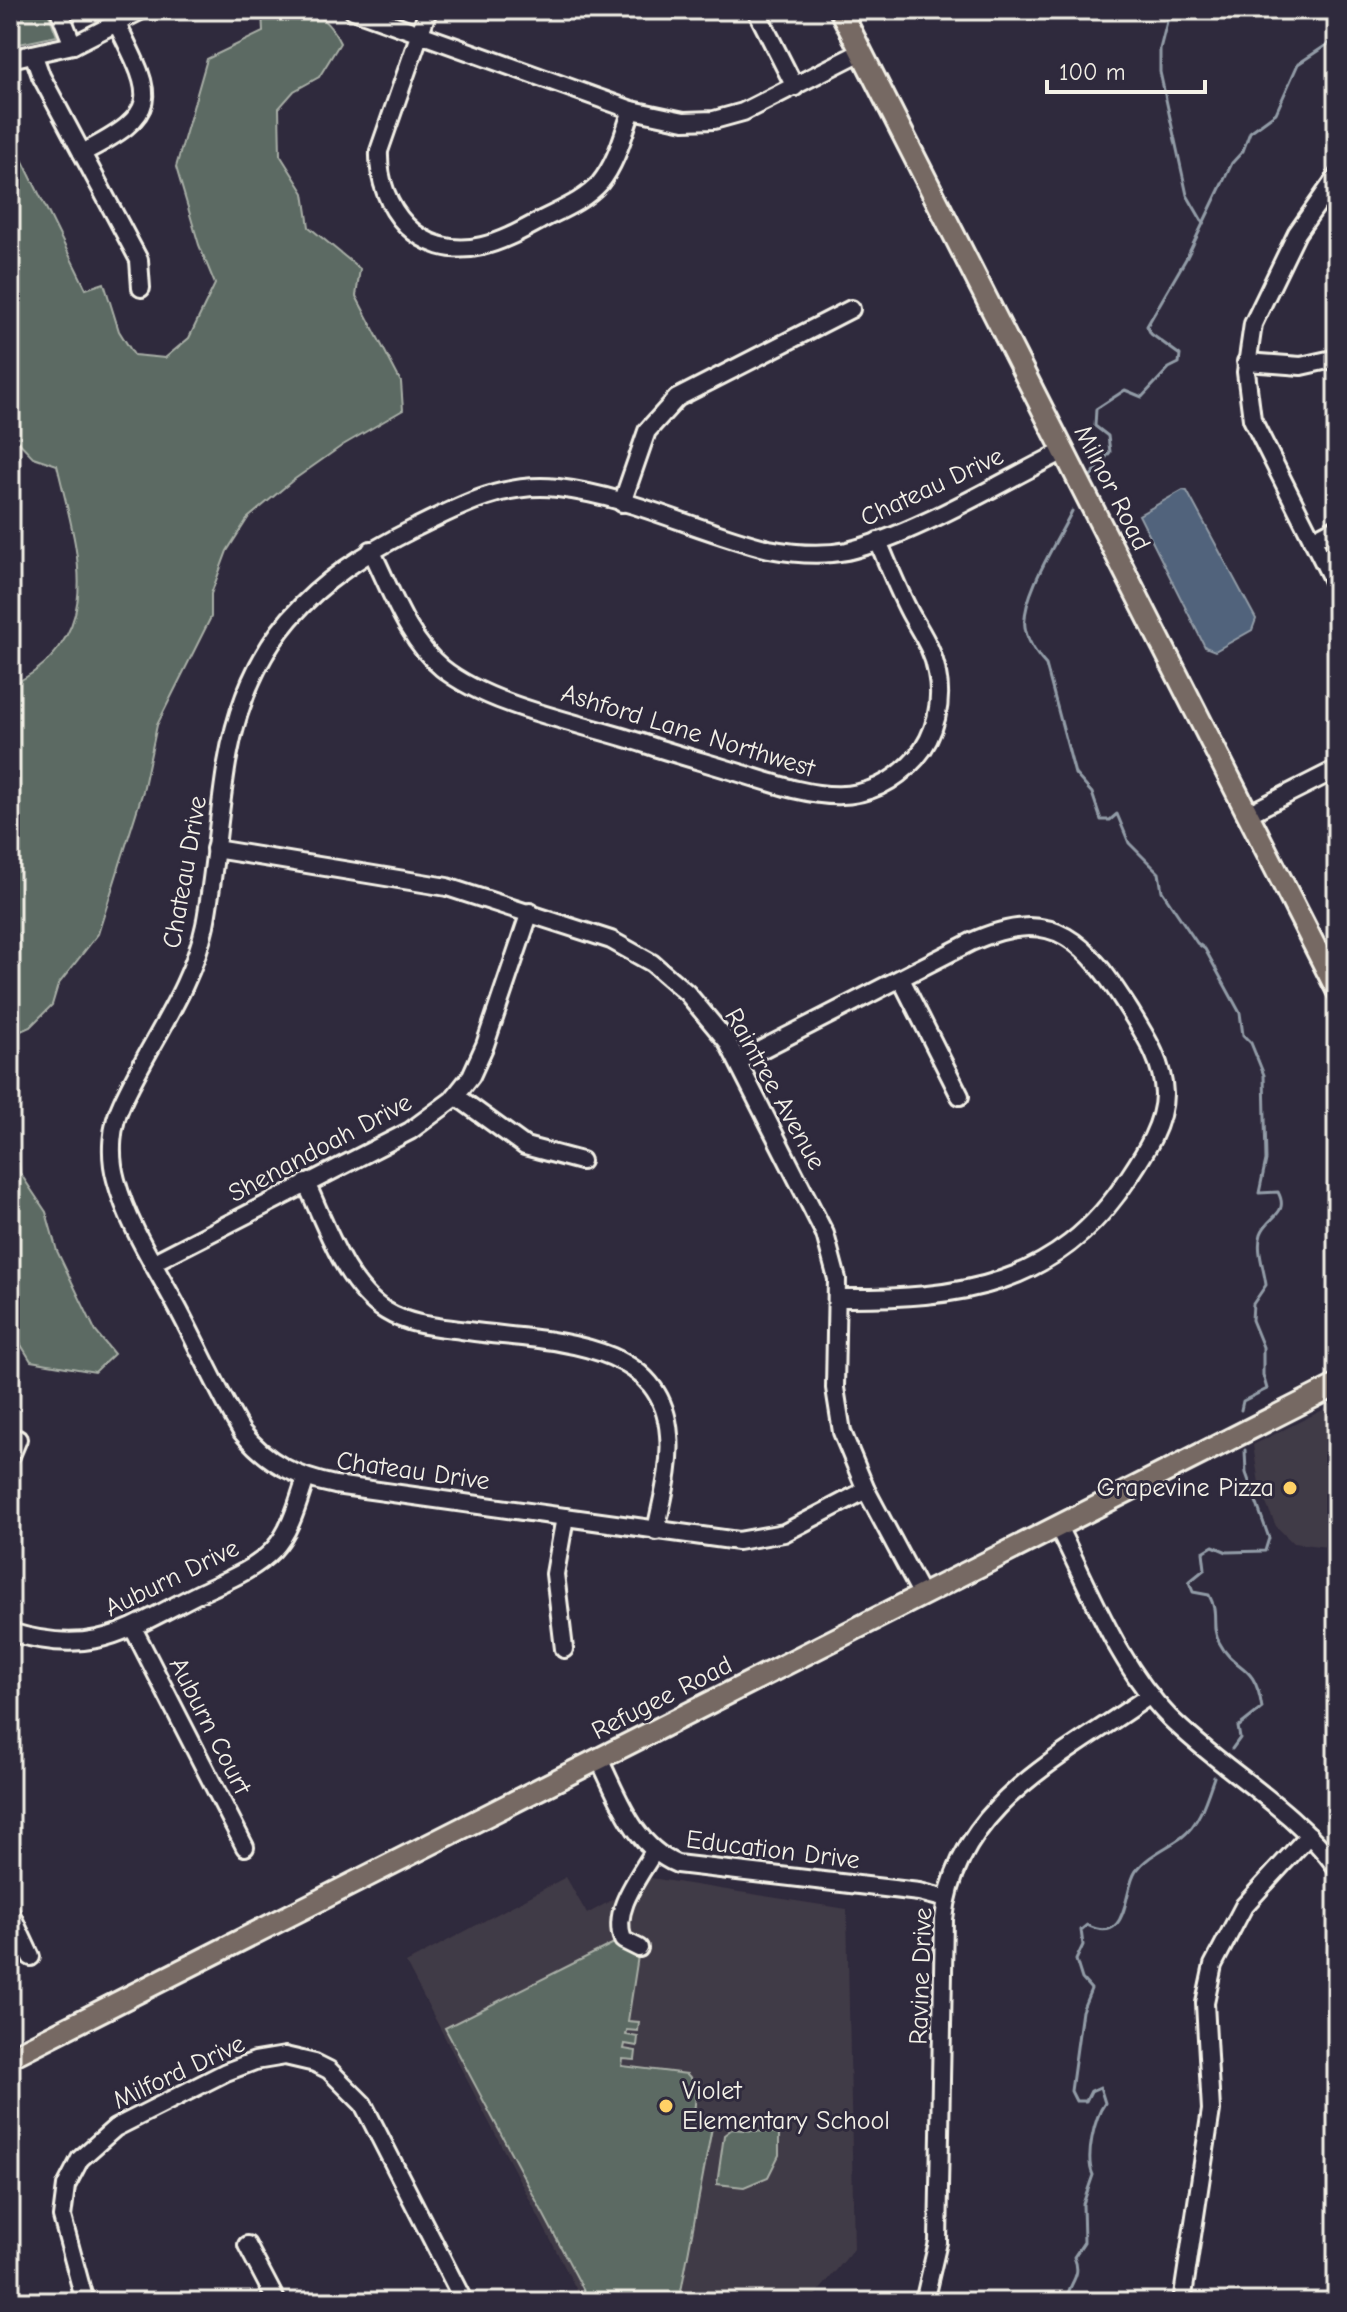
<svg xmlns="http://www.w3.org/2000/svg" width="1347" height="2312" font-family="'Comic Neue',sans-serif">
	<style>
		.built { fill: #413a46 }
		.green { fill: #5b6b63; stroke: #a8aea6; stroke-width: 2 }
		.water { fill: #51647c; stroke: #929ca7; stroke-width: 2 }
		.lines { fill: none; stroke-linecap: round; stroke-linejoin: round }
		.stream { stroke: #929ca7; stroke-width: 3 }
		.minor-casing { stroke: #f4f1e8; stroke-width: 22 }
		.major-casing { stroke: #f4f1e8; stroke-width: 26 }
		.minor { stroke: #2f2a3d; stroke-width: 16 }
		.major { stroke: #766964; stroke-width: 20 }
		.poi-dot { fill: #ffd166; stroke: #2f2a3d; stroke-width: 3 }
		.labels { text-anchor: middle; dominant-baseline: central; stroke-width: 6; stroke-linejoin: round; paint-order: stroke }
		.street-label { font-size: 26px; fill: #f4f1e8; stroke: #2f2a3d }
		.poi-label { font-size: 26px; fill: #f4f1e8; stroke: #2f2a3d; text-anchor: end }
	</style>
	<rect width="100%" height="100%" fill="#2f2a3d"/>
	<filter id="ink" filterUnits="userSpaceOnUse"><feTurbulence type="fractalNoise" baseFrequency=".0125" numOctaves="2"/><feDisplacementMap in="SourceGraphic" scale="16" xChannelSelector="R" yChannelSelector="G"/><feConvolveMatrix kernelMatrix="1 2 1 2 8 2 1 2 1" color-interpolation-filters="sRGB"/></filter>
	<g filter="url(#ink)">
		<!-- built -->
		<g class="built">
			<path d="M1337 1403V1548L1293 1543 1276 1526 1260 1490 1253 1445Z"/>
			<path d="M566 1877 587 1914 651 1878 847 1909 854 2249 810 2302H583L406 1963Z"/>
		</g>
		<!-- green -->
		<g class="green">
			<path d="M10 10H47L57 36 10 46Z"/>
			<path d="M262 10C300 10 321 4 340 43L319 77 294 91 279 108 280 155 304 193 309 227 360 269 356 296 401 382 403 410 343 445 292 481 248 518 227 551 211 594V617L157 725 143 791 98 934 58 985 52 1005 30 1027 10 1036V686C110 637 77 551 57 465L33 457 10 433V340L16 321 10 277V135L86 289 104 283 119 331 134 355 165 358 189 338 215 284 199 245 176 167 207 59 263 32Z"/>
			<path d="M10 1142 17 1150 20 1173 46 1212 57 1251 96 1332 114 1354 95 1372 31 1361 10 1327Z"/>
			<path d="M616 1942 638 1956 628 2021 639 2022 638 2031 627 2030 626 2035 638 2037 637 2046 625 2044 624 2049 636 2051 635 2060 623 2059 622 2066 687 2074 697 2085 694 2114 714 2117 679 2302H590L445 2028Z"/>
			<path d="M732 2129 779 2133V2155L768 2177 744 2187 717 2184 724 2135Z"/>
		</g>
		<!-- water -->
		<path class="water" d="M1183 490 1187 491 1256 619 1252 630 1215 651 1205 647 1139 515Z"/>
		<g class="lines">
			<!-- stream -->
			<g class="stream">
				<path d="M1170 10 1160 49V72L1187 195 1202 221"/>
				<path d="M1091 476 1110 452 1108 436 1095 426 1096 409 1125 390 1142 397 1169 368 1179 363 1180 355 1151 334 1147 326 1187 257 1232 163 1243 151 1250 132 1276 113 1298 64 1337 38"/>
				<path d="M1072 511C1058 540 1021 596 1025 627 1027 641 1037 655 1046 665L1075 774 1092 793 1101 820H1110L1117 814 1129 843 1159 873 1162 891 1197 943 1205 949 1240 1013 1243 1035 1251 1043 1264 1075 1266 1160 1259 1193 1278 1192C1290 1215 1267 1216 1261 1234 1256 1250 1264 1268 1266 1285L1253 1304 1252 1320 1263 1347V1375L1267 1389 1243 1401 1241 1410"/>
				<path d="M1232 1749 1240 1738 1238 1727 1262 1708C1255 1660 1235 1673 1219 1642 1210 1625 1220 1615 1209 1595L1193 1592 1189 1582 1205 1569 1203 1552 1213 1546 1227 1552 1265 1551 1269 1538 1246 1473 1245 1450"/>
				<path d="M1066 2302C1068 2282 1083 2278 1074 2257L1084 2242 1083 2204 1093 2175C1085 2158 1094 2118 1105 2103L1100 2087 1091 2091 1086 2101H1076L1071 2091 1082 2011 1091 1989 1082 1979 1076 1960 1083 1945 1081 1930 1087 1925C1130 1947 1123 1889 1136 1871 1148 1855 1167 1848 1182 1837 1200 1823 1207 1797 1214 1777"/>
			</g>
			<defs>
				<g id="minor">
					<path d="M59 10 73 45"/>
					<path d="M353 10 632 110 684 121 714 120 743 112 861 52"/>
					<path d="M428 10 379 151C377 208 420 261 482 246 504 241 524 229 543 219 563 209 585 200 600 183 617 162 623 135 632 110"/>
					<path d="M756 10 795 87"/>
					<path d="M34 56 41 76 139 260 141 288"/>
					<path d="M10 59 73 45 142 10"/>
					<path d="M82 153C163 112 154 98 117 24"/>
					<path d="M1337 176 1297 233 1253 324 1246 372 1252 419 1337 589"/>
					<path d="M1246 362 1301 366 1337 358"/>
					<path d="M622 503 647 431 677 398 851 309"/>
					<path d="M1312 540 1337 527"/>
					<path d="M371 550C391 590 407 639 442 668 490 707 585 724 645 744 678 755 711 764 743 774 807 794 864 816 916 758 936 735 943 702 937 673 933 649 921 633 910 613 898 590 888 565 878 541"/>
					<path d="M1250 813 1337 769"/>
					<path d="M215 849 447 887 611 940 652 963 687 993 727 1041 825 1234 837 1279 835 1388 842 1432 866 1490 922 1595"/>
					<path d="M901 979 960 1096"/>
					<path d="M739 1061 971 942C1055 904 1087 943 1130 1011 1146 1037 1163 1062 1164 1094 1164 1124 1145 1153 1129 1177 1057 1288 960 1299 838 1298"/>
					<path d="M456 1096 525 1146 581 1161"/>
					<path d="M306 1183C326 1225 345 1286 386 1311 410 1326 441 1327 468 1331 542 1342 662 1336 669 1435 672 1466 662 1500 656 1531"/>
					<path d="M152 1263 410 1131 452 1100 471 1076 485 1045 530 912"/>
					<path d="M10 1458 18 1439"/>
					<path d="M866 1490 784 1533 738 1541 335 1485C296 1477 267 1463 242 1432 218 1392 199 1348 177 1307 155 1266 128 1225 116 1180 109 1155 111 1126 122 1103 149 1043 191 991 205 925 215 871 218 817 227 763 248 640 310 580 417 527 463 504 506 482 558 488 630 496 699 532 769 549 795 554 821 556 847 551 913 536 1001 482 1064 451"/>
					<path d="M1058 1527C1091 1591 1118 1665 1169 1717 1223 1771 1291 1805 1337 1868"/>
					<path d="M133 1628 245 1847"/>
					<path d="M10 1632C95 1658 127 1629 200 1593 225 1581 253 1571 273 1550 291 1531 298 1502 306 1478"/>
					<path d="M564 1649 555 1574 565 1517"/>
					<path d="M599 1759C619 1799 633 1845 677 1864L919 1892 947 1899"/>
					<path d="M10 1912 31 1957"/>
					<path d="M639 1948 623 1940C611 1910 640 1876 654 1851"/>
					<path d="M247 2245 277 2302"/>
					<path d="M85 2302 62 2217 66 2186 80 2159 115 2128 226 2072 255 2061 285 2056 315 2063 329 2070 363 2104 464 2302"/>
					<path d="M924 2302 938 2242 944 1919C956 1803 1067 1755 1150 1695"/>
					<path d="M1182 2302 1211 2110 1205 2003 1213 1965 1244 1906 1309 1835"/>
				</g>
				<g id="major">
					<path d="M840 10 1337 990"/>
					<path d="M10 2057 1337 1385"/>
				</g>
			</defs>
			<!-- minor casing -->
			<use href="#minor" class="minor-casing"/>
			<!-- major casing -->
			<use href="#major" class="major-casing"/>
			<!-- minor -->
			<use href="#minor" class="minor"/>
			<!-- major -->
			<use href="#major" class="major"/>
		</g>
	</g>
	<!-- markers -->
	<g class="poi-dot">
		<circle cx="1290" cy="1488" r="8"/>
		<circle cx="666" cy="2106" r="8"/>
	</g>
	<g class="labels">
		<!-- street labels -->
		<g class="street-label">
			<text transform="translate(932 487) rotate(-25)">Chateau Drive</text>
			<text transform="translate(1112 488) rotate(63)">Milnor Road</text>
			<text transform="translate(688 731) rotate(17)">Ashford Lane Northwest</text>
			<text transform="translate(185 872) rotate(-80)">Chateau Drive</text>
			<text transform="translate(775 1089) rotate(61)">Raintree Avenue</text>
			<text transform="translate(320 1148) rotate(-28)">Shenandoah Drive</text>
			<text transform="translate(413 1471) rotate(8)">Chateau Drive</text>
			<text transform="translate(172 1578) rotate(-26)">Auburn Drive</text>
			<text transform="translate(662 1698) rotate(-27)">Refugee Road</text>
			<text transform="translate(210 1726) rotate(63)">Auburn Court</text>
			<text transform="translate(773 1850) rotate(7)">Education Drive</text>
			<text transform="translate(921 1976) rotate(-88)">Ravine Drive</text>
			<text transform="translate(179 2072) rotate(-25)">Milford Drive</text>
		</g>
		<!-- poi labels -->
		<g class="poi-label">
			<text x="1274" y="1488">Grapevine Pizza</text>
			<text x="682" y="2091" text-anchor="start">Violet<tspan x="682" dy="30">Elementary School</tspan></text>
		</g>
	</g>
	<!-- margin -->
	<rect width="1347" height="2312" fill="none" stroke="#2f2a3d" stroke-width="40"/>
	<rect x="20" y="20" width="1307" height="2272" fill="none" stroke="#f4f1e8" stroke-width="3" filter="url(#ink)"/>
	<!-- scale -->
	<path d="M1047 80v12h158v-12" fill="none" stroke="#f4f1e8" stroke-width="4"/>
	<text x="1059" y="80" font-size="24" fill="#f4f1e8" stroke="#2f2a3d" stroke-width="6" paint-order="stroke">100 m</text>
</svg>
